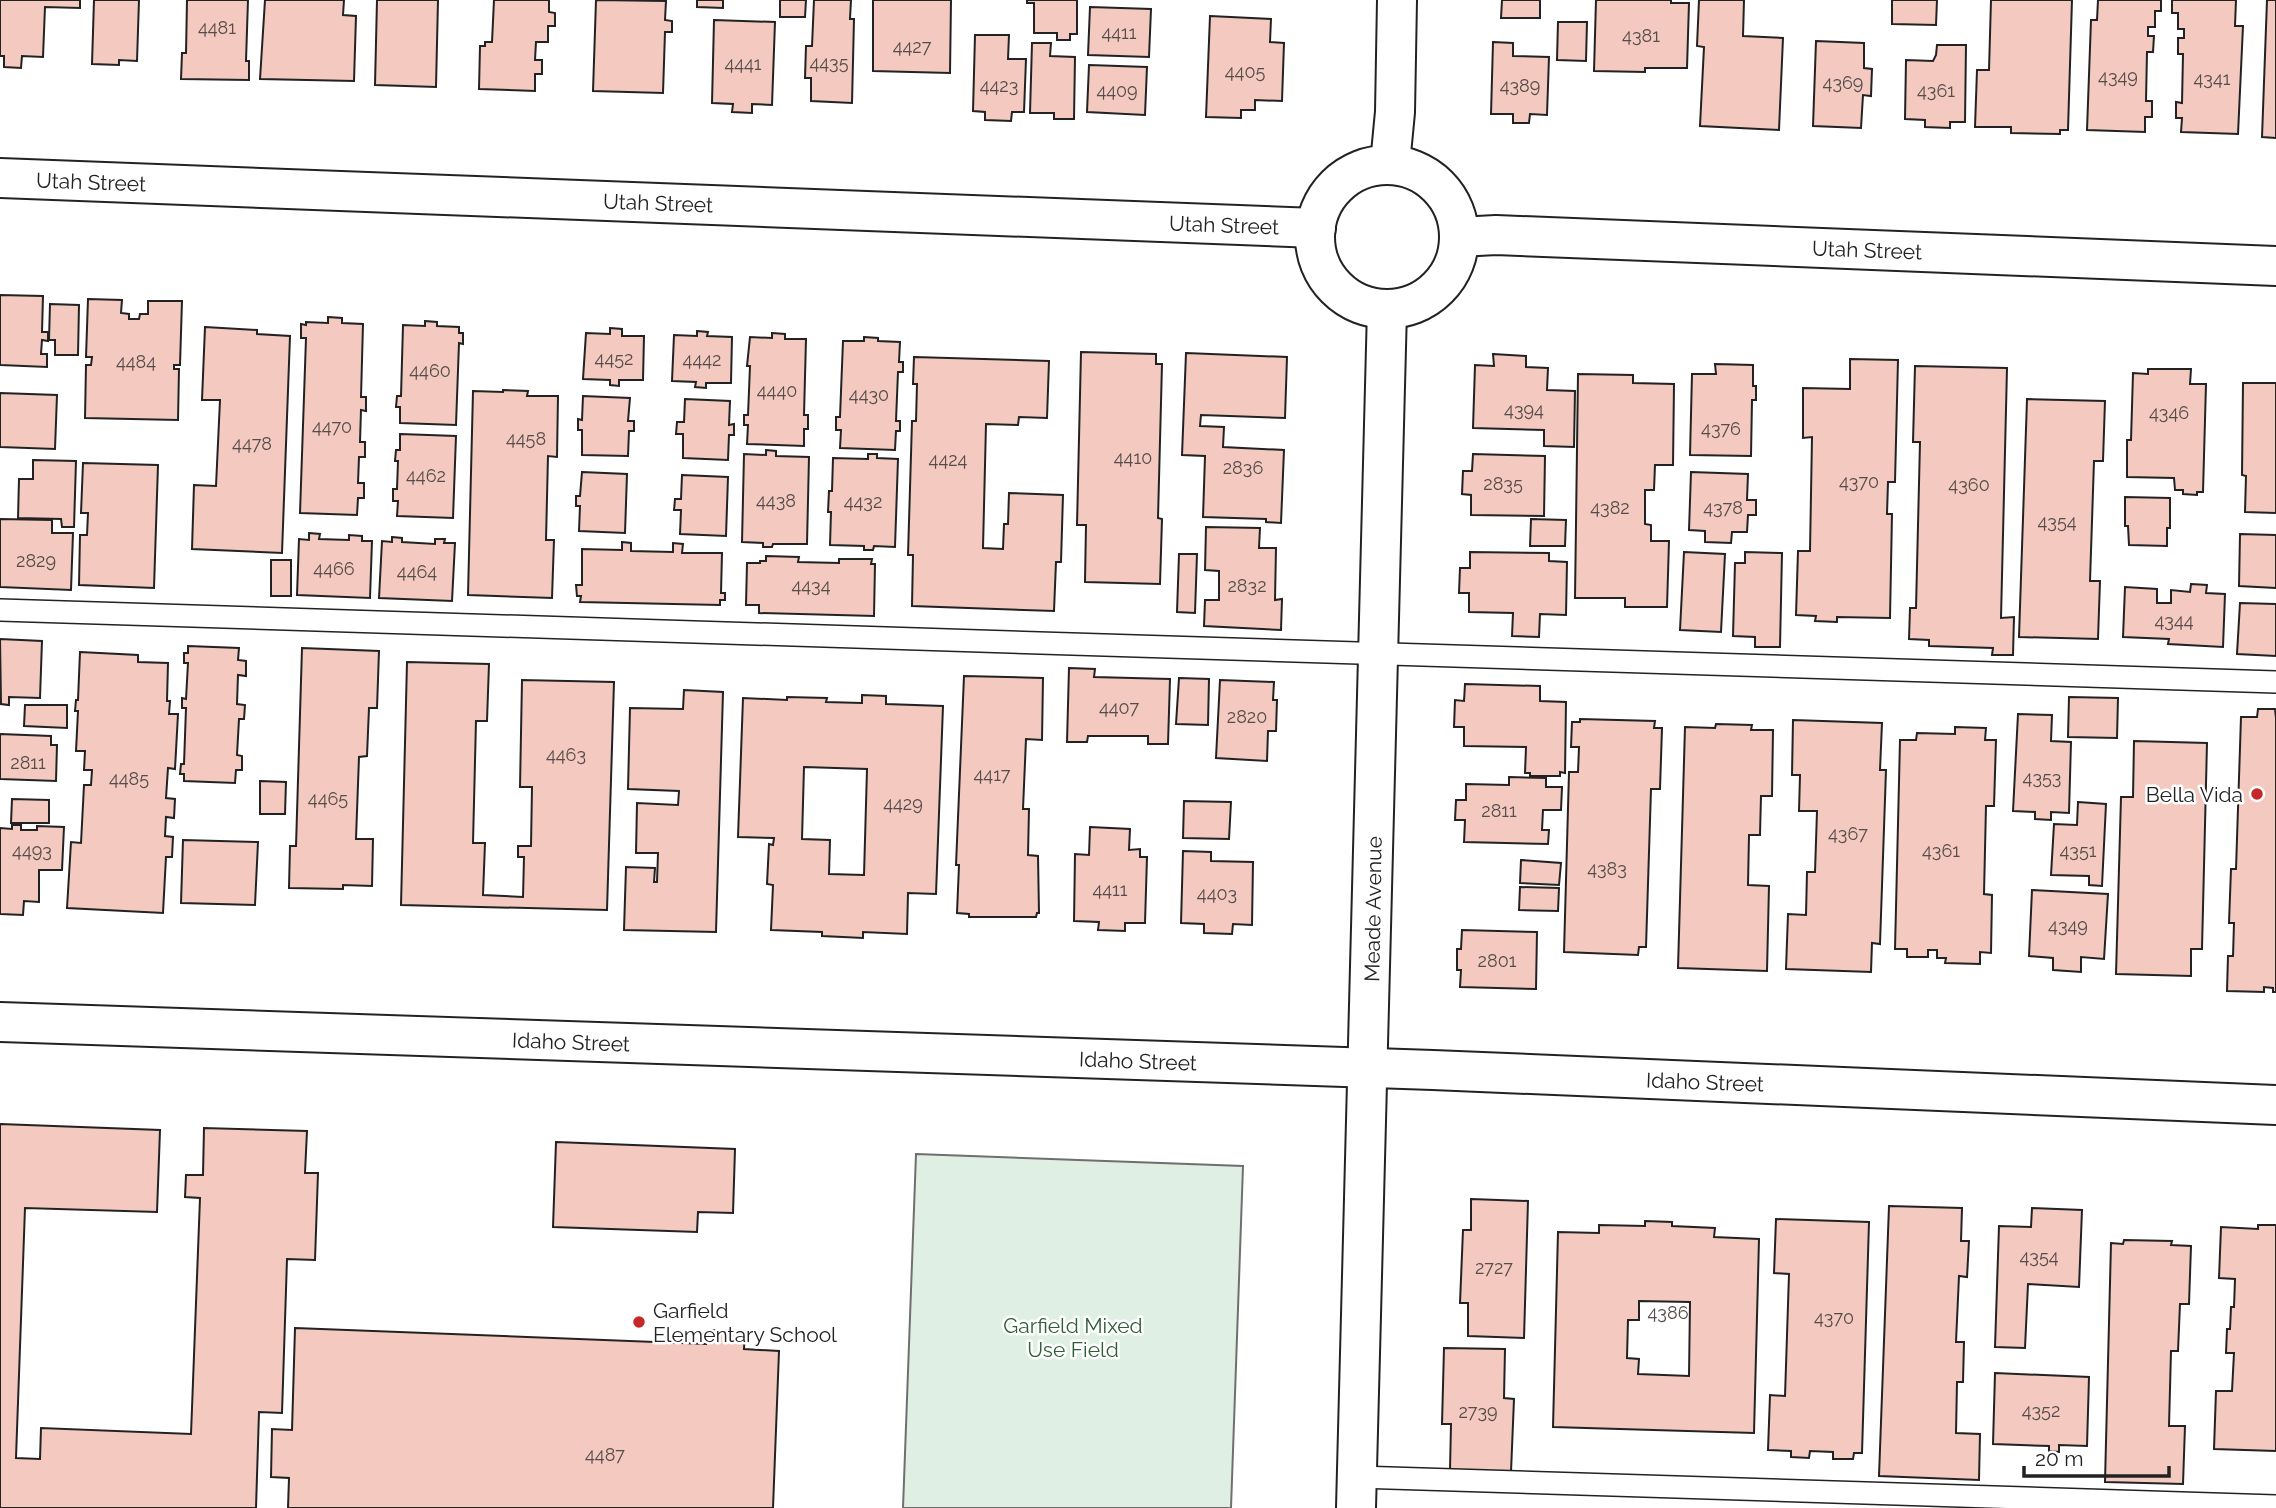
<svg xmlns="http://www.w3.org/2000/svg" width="2276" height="1508" font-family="Raleway,sans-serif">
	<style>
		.green { fill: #e0efe3; stroke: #6f6f6f; stroke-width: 2 }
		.building { fill: #f3c9c0; stroke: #222; stroke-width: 2; fill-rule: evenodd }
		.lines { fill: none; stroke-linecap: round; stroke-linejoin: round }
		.service-casing { stroke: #222; stroke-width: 24 }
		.tertiary-casing { stroke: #222; stroke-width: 42 }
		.secondary-casing { stroke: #222; stroke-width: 42 }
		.service { stroke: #fff; stroke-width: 21 }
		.tertiary { stroke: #fff; stroke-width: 38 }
		.secondary { stroke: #fff; stroke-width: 38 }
		.poi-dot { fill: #c62828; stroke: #fff; stroke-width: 2.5 }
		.labels { text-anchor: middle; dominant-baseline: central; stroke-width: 5; stroke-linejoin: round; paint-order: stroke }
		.number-label { font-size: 18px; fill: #564c4a }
		.street-label { font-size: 21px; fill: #222; stroke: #fff }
		.poi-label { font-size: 21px; fill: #222; stroke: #fff; text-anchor: end }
		.park-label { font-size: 21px; fill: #2f5e38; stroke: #fff }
	</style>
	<rect width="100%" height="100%" fill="#fff"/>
	<!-- green -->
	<path class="green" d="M916 1154 1243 1166 1231 1508H903Z"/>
	<!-- building -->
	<g class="building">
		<path d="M0 0H80V8L45 7 43 57 22 56 21 68 4 67V56H0Z"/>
		<path d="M94 0H139L137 61 119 60V65L92 64Z"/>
		<path d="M187 0H248L246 61H249V80L181 79 182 53H186Z"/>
		<path d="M265 0H344L343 15 356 16 354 81 260 79Z"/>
		<path d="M377 0H438L436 87 375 85Z"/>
		<path d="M494 0H549V12L555 13V26H548V42H536L535 60H542V74H535V91L479 89 480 46H485V42H492Z"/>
		<path d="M596 0 666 1 665 20 672 21V32H665L663 93 593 91Z"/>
		<path d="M697 0H723V8L697 7Z"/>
		<path d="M780 0H806L805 17H780Z"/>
		<path d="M814 0H851L850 19H854L852 103 811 101V78H805L806 46H812Z"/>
		<path d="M873 0H951L950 73 873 71Z"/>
		<path d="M1027 0H1077V34H1070V40H1057V33H1034V3H1027Z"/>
		<path d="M1502 0H1540V18H1501Z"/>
		<path d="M1596 0H1671V3H1689L1687 68H1645V72L1594 71Z"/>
		<path d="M1699 0H1744L1743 36 1783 38 1779 130 1700 126 1704 47 1697 46Z"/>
		<path d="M1892 0H1937L1936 25 1892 24Z"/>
		<path d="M1991 0H2072L2068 130H2060V134L2011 133V127H1975L1977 70H1989Z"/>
		<path d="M2098 0H2161V11H2155V27H2148V36H2154L2153 52H2147L2146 101H2152V117H2145V132L2087 130 2091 20H2097Z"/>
		<path d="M2172 0H2236L2235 26H2243L2238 134 2181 132 2182 118H2176V102L2182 103 2183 54H2178V38H2184V29H2178V13H2172Z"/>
		<path d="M2267 0H2276V138L2262 137Z"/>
		<path d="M1090 7 1151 9 1149 57 1088 55Z"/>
		<path d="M1210 16 1271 19 1270 42 1284 43 1282 101 1255 100V110H1241V118L1206 117Z"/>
		<path d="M714 20 775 22 772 105 752 104V113L732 112 733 104 712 103Z"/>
		<path d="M1558 22H1587L1586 61 1557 60Z"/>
		<path d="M975 35H1009L1008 59H1026L1024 112H1012L1011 121 985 120V112L973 111Z"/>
		<path d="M1816 41 1864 43V68L1872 69 1871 96 1863 95 1861 128 1813 126Z"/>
		<path d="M1493 42 1513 43V56L1549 57 1547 115 1530 114 1529 123H1513V114H1491Z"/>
		<path d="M1032 43H1051L1050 56 1075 57 1074 119H1054V113H1030Z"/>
		<path d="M1937 45H1966L1965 122H1950V128L1925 127V120L1905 119 1906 60 1933 61 1936 55Z"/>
		<path d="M1089 65 1147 67 1145 115 1087 112Z"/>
		<path d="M0 295 43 296 42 332H48V341L42 340 41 354H47V367L0 365Z"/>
		<path d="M88 299 122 300 121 313 129 314V319H139L140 314H148V301H182L180 365H174V369H179L178 420 85 418 86 365H91L92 357H86Z"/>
		<path d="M50 304 79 305 78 355H55V340H49Z"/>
		<path d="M328 317 342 318V323L363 324 361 397H366V411L361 410 360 442H365V457H359L358 483H364V498H358L357 515 300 513 306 338H301V324L306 325V322L328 323Z"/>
		<path d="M425 321 437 322V326L459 327V333H463V344L459 343 456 425 400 423V407H396L397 396H401L403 325 425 326Z"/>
		<path d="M205 327 257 330V334L290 336 282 553 192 549 194 485 216 486 220 400H202Z"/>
		<path d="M610 328 622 329V336H644L643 380H619V386L610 385V380L583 379 586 333 610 334Z"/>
		<path d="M697 331 708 332 707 336 732 337 731 383H706V388L695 387 696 382 672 381 674 335 697 336Z"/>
		<path d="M772 333 785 334V339H806L804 415H808V429H804V446L747 444 748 425H744V415H748L750 366H747L750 337 772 338Z"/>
		<path d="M864 337 878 338V341L900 342 899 362H903V372H898L896 421H900V431H896L895 450 840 448 841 430H836V417H840L843 341H864Z"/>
		<path d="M1081 352 1156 354V364H1162L1158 518 1162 519 1160 584 1085 582 1086 525H1077Z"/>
		<path d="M1186 353 1287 357 1285 418 1201 415 1200 426 1224 427 1223 447 1284 450 1281 523 1266 522V519L1203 517 1205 456 1182 455Z"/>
		<path d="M1493 354 1526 356V367L1548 368 1547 390 1575 391 1574 447 1544 446V430L1473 428 1475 365 1494 366Z"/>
		<path d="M914 357 1049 361 1047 418 1019 417 1018 425 986 424 983 548 1003 549 1004 524H1008L1009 493 1063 495 1061 562H1056L1054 611 912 606 913 555H908L912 421H916L917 384H913Z"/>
		<path d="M1850 359 1898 360 1895 482H1888L1887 514H1892L1890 618 1837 617V622L1815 621 1816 616 1796 615 1798 551H1810L1812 437 1803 438V388L1850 389Z"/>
		<path d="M1715 364 1753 365V386H1756V400H1752L1751 456 1690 455 1692 374H1716Z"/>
		<path d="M1915 366 2007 368 2001 618 2014 617 2013 655H1992L1993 648 1929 646V640L1909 639 1910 608H1916L1920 442H1913Z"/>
		<path d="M2148 369H2191L2190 384H2206L2203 492H2197V495L2183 494V490H2175L2174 478 2127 477V440H2131L2133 373 2148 374Z"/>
		<path d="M1578 374 1633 375V383L1674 384 1673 465H1655L1654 490H1645V524L1651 525V541H1669L1667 607H1625V598H1575Z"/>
		<path d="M2243 383H2276V513L2245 512 2246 476 2242 475Z"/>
		<path d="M503 390 528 391 527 396H558L557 457 548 456 546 540H554L552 598 468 595 473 391 503 392Z"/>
		<path d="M0 393 57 395 55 449 0 447Z"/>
		<path d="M583 396 630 398 628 421H634V431H629L628 456 582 455V430H578V419L582 420Z"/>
		<path d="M685 399 730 401 729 425 734 424V435H729L728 460 683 458V434H676L677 422H684Z"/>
		<path d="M2027 399 2105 401 2103 461H2094L2090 581H2100L2098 639 2019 637Z"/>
		<path d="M400 434 456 436 453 518 397 516 398 501H393V489H397L398 461H395L396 450H400Z"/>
		<path d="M766 450 776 451V456L809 457 807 544H773L772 547H763V543L742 542 744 454 766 455Z"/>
		<path d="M868 454H877V458L898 459 895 547 874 546 873 550H864V546L830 545 831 512H828L829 491H832L833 458 868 459Z"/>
		<path d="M1473 454 1545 456 1544 516 1471 515V495L1462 494 1463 471H1472Z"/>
		<path d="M33 460 76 461 74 527H62L61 519 18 518 19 479H33Z"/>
		<path d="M83 463 158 465 154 588 79 585 80 535H87L88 513H81Z"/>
		<path d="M582 472 627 474 625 533 579 531 580 506H576V496H580Z"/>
		<path d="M1691 472 1748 474 1747 500H1756V515H1748L1747 532H1732L1731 543 1705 542V531L1689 530Z"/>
		<path d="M682 475 728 477 726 536 680 534 681 510H674L675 499H681Z"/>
		<path d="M2125 497 2170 498V528H2167V546L2129 545 2128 526H2125Z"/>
		<path d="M0 519 52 520V533H73L71 590 0 587Z"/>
		<path d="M1531 519 1566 520 1565 546H1530Z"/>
		<path d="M1206 527 1260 528 1259 548H1276L1275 600 1282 599 1281 630 1204 626 1205 600H1219V571L1205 570Z"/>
		<path d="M309 533 320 534 319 539 349 540V535L362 536V541H372L370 598 297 595 299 539 309 540Z"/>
		<path d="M2240 534 2276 535V588L2239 586Z"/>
		<path d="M392 537 402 538V542L435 544V539H445L444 543H455L452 601 379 598 382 541 392 542Z"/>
		<path d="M622 542 631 543V551L673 552V543L683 544 682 553H722L721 593H725V600H720V605L580 602 581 596H577L576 585H582V549L622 550Z"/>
		<path d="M1470 552 1549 553V561L1567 562 1566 615 1540 614 1539 637 1512 636 1513 613 1469 612V593H1459L1460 568H1470Z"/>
		<path d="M1684 552 1725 554 1721 632 1680 630Z"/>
		<path d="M1745 552 1782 553 1780 647H1755V637L1733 636 1735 563H1745Z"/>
		<path d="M1179 554H1197L1195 613 1177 612Z"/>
		<path d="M766 556 799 557 798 562 839 563V559H872L871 564H875L874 616 759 613V605H746L747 563H760V561H766Z"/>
		<rect x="271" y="560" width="20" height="36"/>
		<path d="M2191 584 2207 585 2206 593 2225 594 2223 647 2168 644 2169 639 2123 637 2125 587 2157 589V603H2171V590L2190 592Z"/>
		<path d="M2240 603 2276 604V656L2237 654Z"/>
		<path d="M0 639 42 641 40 698 9 697V705L1 704Z"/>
		<path d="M188 646 239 648 238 660 246 661V676L238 675 237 704 245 705 244 719H239L237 755 242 756V770H236L235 783 184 781V774H180L181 764H184L186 708H182V698L186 699 188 663H184V653H188Z"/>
		<path d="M302 648 379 651 377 708H369L367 756 359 757 356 839H373L372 886 343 885V889L289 888 290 846H296Z"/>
		<path d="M80 652 138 655V662L168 663 167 701H170L169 714H178L175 769 168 768 166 798 175 799 174 818 166 817 165 836 173 837 172 857H166L163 913 67 908 71 842 81 843 84 785H91L92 770H84L85 751H76L78 711H75L76 700H78Z"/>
		<path d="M407 662 489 664 487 721H476L473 843H485L483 895 523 897 524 857H518V846H531L532 787H520L522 680 614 682 607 910 401 905Z"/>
		<path d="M1069 668 1095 669 1094 677 1170 679 1168 744H1148V736H1088L1087 742H1067Z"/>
		<path d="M964 676 1043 678 1042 740 1026 739 1023 809H1029L1028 855 1038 856 1039 913H1037L1036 917H969V914L957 913 959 865H956Z"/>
		<path d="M1179 678 1209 679 1208 725 1176 724Z"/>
		<path d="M1220 680 1274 682 1273 700H1277L1276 731H1268L1267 761 1216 758Z"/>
		<path d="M1465 684 1540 686V701L1566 702 1565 773 1560 772V776H1530V773H1525L1526 747 1464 746V727H1454L1455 700 1464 701Z"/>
		<path d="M684 690 723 692 716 932 624 930 626 867 655 868 654 882H657L658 853H636L637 803 678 805 679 791 628 789 630 708 683 709Z"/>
		<path d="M862 695 886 696V704L943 706 936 894 908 893 907 934 863 932V938L822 936V932L771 930 773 885 767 884 769 844 773 845 774 838 738 837 743 698 787 700V697L827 698 826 702 862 703ZM804 767 867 769 864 875 829 874 830 840 802 839Z"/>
		<path d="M2069 697 2118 698 2117 738 2068 737Z"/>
		<path d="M25 705H67V728L24 726Z"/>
		<path d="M2258 709H2275L2276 718V992H2273V988L2264 987V992L2227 991 2228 956H2233L2234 923H2229L2231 869H2236L2241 717H2257Z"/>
		<path d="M2018 714 2052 715 2051 741 2071 742 2069 813 2051 812V820L2035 819V812L2013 811Z"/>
		<path d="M1580 719 1655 721 1654 728H1662L1660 789H1651L1646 947H1639L1638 955 1564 952 1569 772H1578L1579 747H1571L1572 722H1580Z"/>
		<path d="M1793 720 1882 723 1880 770H1886L1880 944 1872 943 1871 972 1786 969 1788 914 1806 915 1807 872H1815L1817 811H1799L1800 775H1792Z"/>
		<path d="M1716 724 1752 725 1751 730H1773L1772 796H1761L1760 835H1749L1748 885 1769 886 1767 971 1678 968 1685 727 1715 728Z"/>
		<path d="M1955 727 1986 728 1985 740H1996L1994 806H1986L1984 894 1992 895 1991 953 1980 952V964L1945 963 1946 958H1937V950H1928V957H1907V949H1895L1900 740H1916L1917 733 1955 734Z"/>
		<path d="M0 734 51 736V745H57L56 781 0 779Z"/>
		<path d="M2134 741 2207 743 2202 949H2191V976L2116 974 2121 797H2133Z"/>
		<path d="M1509 777 1546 778V787H1562L1561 810H1543L1542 830H1549L1548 844 1464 842 1465 820H1455L1456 800H1466V784L1509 785Z"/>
		<path d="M260 781 286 782 285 814H260Z"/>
		<path d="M12 799 49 800V823H11Z"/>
		<path d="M1184 801 1231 802 1229 839 1183 838Z"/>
		<path d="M2078 802 2106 804 2102 886 2089 885V876L2051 875 2054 824 2077 825Z"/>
		<path d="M12 825H21V830H37V826L64 827 62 870H39V902L24 901 23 915 0 914V828L12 829Z"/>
		<path d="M1090 827 1130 829 1129 850 1140 849V857H1147L1145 923H1125V931L1098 930 1099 922 1074 921 1075 854 1089 855Z"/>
		<path d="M183 840 258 842 255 905 181 903Z"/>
		<path d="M1183 851 1211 852V861L1253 862 1252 925 1233 924 1232 934 1204 933V924L1181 923Z"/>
		<path d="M1521 860 1561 863 1559 885 1520 883Z"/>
		<path d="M1520 887 1559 888 1558 911 1519 910Z"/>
		<path d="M2032 890 2108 894 2104 959 2081 957V972L2053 970V958L2029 956Z"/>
		<path d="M1462 930 1537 932 1536 989 1460 987 1461 970H1457V949H1461Z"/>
		<path d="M0 1124 160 1130 157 1212 25 1208 16 1458 40 1459 41 1428 191 1434 200 1198 185 1197 186 1175H203L204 1128 307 1131 305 1173H318L315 1260 287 1259 282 1413 259 1412 256 1508H0Z"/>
		<path d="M556 1142 735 1149 733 1213 698 1212 697 1232 553 1227Z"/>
		<path d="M1471 1199 1528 1201 1524 1338 1468 1336V1303H1460L1463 1230H1471Z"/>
		<path d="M1889 1206 1962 1208 1961 1241H1969L1967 1277 1959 1276 1956 1342H1964L1963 1382H1957L1956 1433 1980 1434 1979 1480 1879 1476Z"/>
		<path d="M2032 1208 2082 1210 2079 1287 2028 1284 2025 1348 1995 1347 1999 1226 2031 1227Z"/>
		<path d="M1776 1219 1869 1222 1862 1453H1854L1853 1459H1833V1452L1810 1451 1809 1458 1791 1457V1451L1768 1450 1770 1395 1785 1396 1789 1274 1774 1273Z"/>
		<path d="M1645 1221 1672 1222V1226L1715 1228 1714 1237 1759 1239 1754 1433 1553 1427 1558 1232 1599 1233V1225L1645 1226ZM1639 1301 1690 1302 1689 1376 1638 1374 1639 1359 1627 1358 1628 1320H1639Z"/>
		<path d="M2258 1225H2276V1451L2214 1449 2216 1391H2232L2234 1353H2226L2227 1329H2230L2231 1307H2234L2235 1279 2219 1278 2221 1227 2258 1229Z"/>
		<path d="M2124 1240 2172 1241 2171 1245 2191 1246 2189 1304H2180L2178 1351H2171L2169 1426H2185L2183 1484 2105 1482 2111 1243 2123 1244Z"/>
		<path d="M295 1328 706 1344 707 1330 745 1331 744 1349 779 1351 773 1508H288L289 1478 271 1477 272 1429 292 1430Z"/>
		<path d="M1444 1348 1505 1349 1504 1398 1514 1399 1511 1472 1450 1470 1451 1424H1442Z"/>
		<path d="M1995 1373 2089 1377 2087 1446 2059 1445V1452L2049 1451V1446L1993 1444Z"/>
	</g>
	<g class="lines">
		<defs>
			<g id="service">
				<path d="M0 610 2276 682"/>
				<path d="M1357 1477 2276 1506"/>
			</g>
			<g id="tertiary">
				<path d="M0 178 1316 228"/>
				<path d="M1459 237 1496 235 2276 266"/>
				<path d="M0 1022 1433 1070 2276 1105"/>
			</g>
			<g id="secondary">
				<path d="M1390 164 1395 112 1397 0"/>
				<circle cx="1387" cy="237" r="72"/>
				<path d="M1356 1508 1387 309"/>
			</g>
		</defs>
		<!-- service casing -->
		<use href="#service" class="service-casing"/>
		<!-- tertiary casing -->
		<use href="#tertiary" class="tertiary-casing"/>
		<!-- secondary casing -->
		<use href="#secondary" class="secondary-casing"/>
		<!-- service -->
		<use href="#service" class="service"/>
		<!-- tertiary -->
		<use href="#tertiary" class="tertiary"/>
		<!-- secondary -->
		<use href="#secondary" class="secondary"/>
	</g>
	<!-- markers -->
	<g class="poi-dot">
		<circle cx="2257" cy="794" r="7"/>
		<circle cx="639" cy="1322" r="7"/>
	</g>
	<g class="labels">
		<!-- number labels -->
		<g class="number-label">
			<text x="217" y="27">4481</text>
			<text x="1119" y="32">4411</text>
			<text x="1641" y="35">4381</text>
			<text x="912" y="46">4427</text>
			<text x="829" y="62">4435</text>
			<text x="743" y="63">4441</text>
			<text x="1245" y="71">4405</text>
			<text x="2118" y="76">4349</text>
			<text x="2212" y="78">4341</text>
			<text x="1843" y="82">4369</text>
			<text x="999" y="85">4423</text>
			<text x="1520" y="85">4389</text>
			<text x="1117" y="90">4409</text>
			<text x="1936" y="90">4361</text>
			<text x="614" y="358">4452</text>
			<text x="702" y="359">4442</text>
			<text x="136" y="361">4484</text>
			<text x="430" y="370">4460</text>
			<text x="777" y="390">4440</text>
			<text x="869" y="394">4430</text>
			<text x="1524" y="409">4394</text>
			<text x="2169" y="412">4346</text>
			<text x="332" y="426">4470</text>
			<text x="1721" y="428">4376</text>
			<text x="526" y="438">4458</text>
			<text x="252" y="443">4478</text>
			<text x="1133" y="457">4410</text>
			<text x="948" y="459">4424</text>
			<text x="1243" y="467">2836</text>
			<text x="426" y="475">4462</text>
			<text x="1859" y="481">4370</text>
			<text x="1503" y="483">2835</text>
			<text x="1969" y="484">4360</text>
			<text x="776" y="500">4438</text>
			<text x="863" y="501">4432</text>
			<text x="1610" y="507">4382</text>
			<text x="1723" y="507">4378</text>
			<text x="2057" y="521">4354</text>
			<text x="36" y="560">2829</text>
			<text x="334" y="568">4466</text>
			<text x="417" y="571">4464</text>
			<text x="811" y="585">4434</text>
			<text x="1247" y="585">2832</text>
			<text x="2174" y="620">4344</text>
			<text x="1119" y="707">4407</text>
			<text x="1247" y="716">2820</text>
			<text x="566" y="754">4463</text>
			<text x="28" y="762">2811</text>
			<text x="992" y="774">4417</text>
			<text x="2042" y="777">4353</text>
			<text x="129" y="778">4485</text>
			<text x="328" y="798">4465</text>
			<text x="903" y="803">4429</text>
			<text x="1499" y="810">2811</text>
			<text x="1848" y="833">4367</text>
			<text x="32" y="850">4493</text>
			<text x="1941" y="850">4361</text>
			<text x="2078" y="850">4351</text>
			<text x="1607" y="868">4383</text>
			<text x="1110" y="889">4411</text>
			<text x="1217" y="893">4403</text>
			<text x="2068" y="925">4349</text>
			<text x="1497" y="960">2801</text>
			<text x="2039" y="1256">4354</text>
			<text x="1494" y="1267">2727</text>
			<text x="1668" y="1312">4386</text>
			<text x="1834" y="1317">4370</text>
			<text x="2041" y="1410">4352</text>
			<text x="1478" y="1411">2739</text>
			<text x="605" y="1454">4487</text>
		</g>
		<!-- street labels -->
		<g class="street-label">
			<text transform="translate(91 182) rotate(2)">Utah Street</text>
			<text transform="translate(658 203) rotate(2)">Utah Street</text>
			<text transform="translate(1224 225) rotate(2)">Utah Street</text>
			<text transform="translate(1867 250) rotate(2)">Utah Street</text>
			<text transform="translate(1373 909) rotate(-89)">Meade Avenue</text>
			<text transform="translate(571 1042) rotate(2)">Idaho Street</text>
			<text transform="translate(1138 1061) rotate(2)">Idaho Street</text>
			<text transform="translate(1705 1082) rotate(2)">Idaho Street</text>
		</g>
		<!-- poi labels -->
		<g class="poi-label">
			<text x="2243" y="794">Bella Vida</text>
			<text x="653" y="1310" text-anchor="start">Garfield<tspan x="653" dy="24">Elementary School</tspan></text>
		</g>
		<!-- park labels -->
		<g class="park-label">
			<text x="1073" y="1325">Garfield Mixed<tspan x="1073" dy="24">Use Field</tspan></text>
		</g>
	</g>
	<!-- scale -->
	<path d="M2024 1466v10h145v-10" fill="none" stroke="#222222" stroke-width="3.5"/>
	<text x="2035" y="1466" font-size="21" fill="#222222" stroke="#ffffff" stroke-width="5" paint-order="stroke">20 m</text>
</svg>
